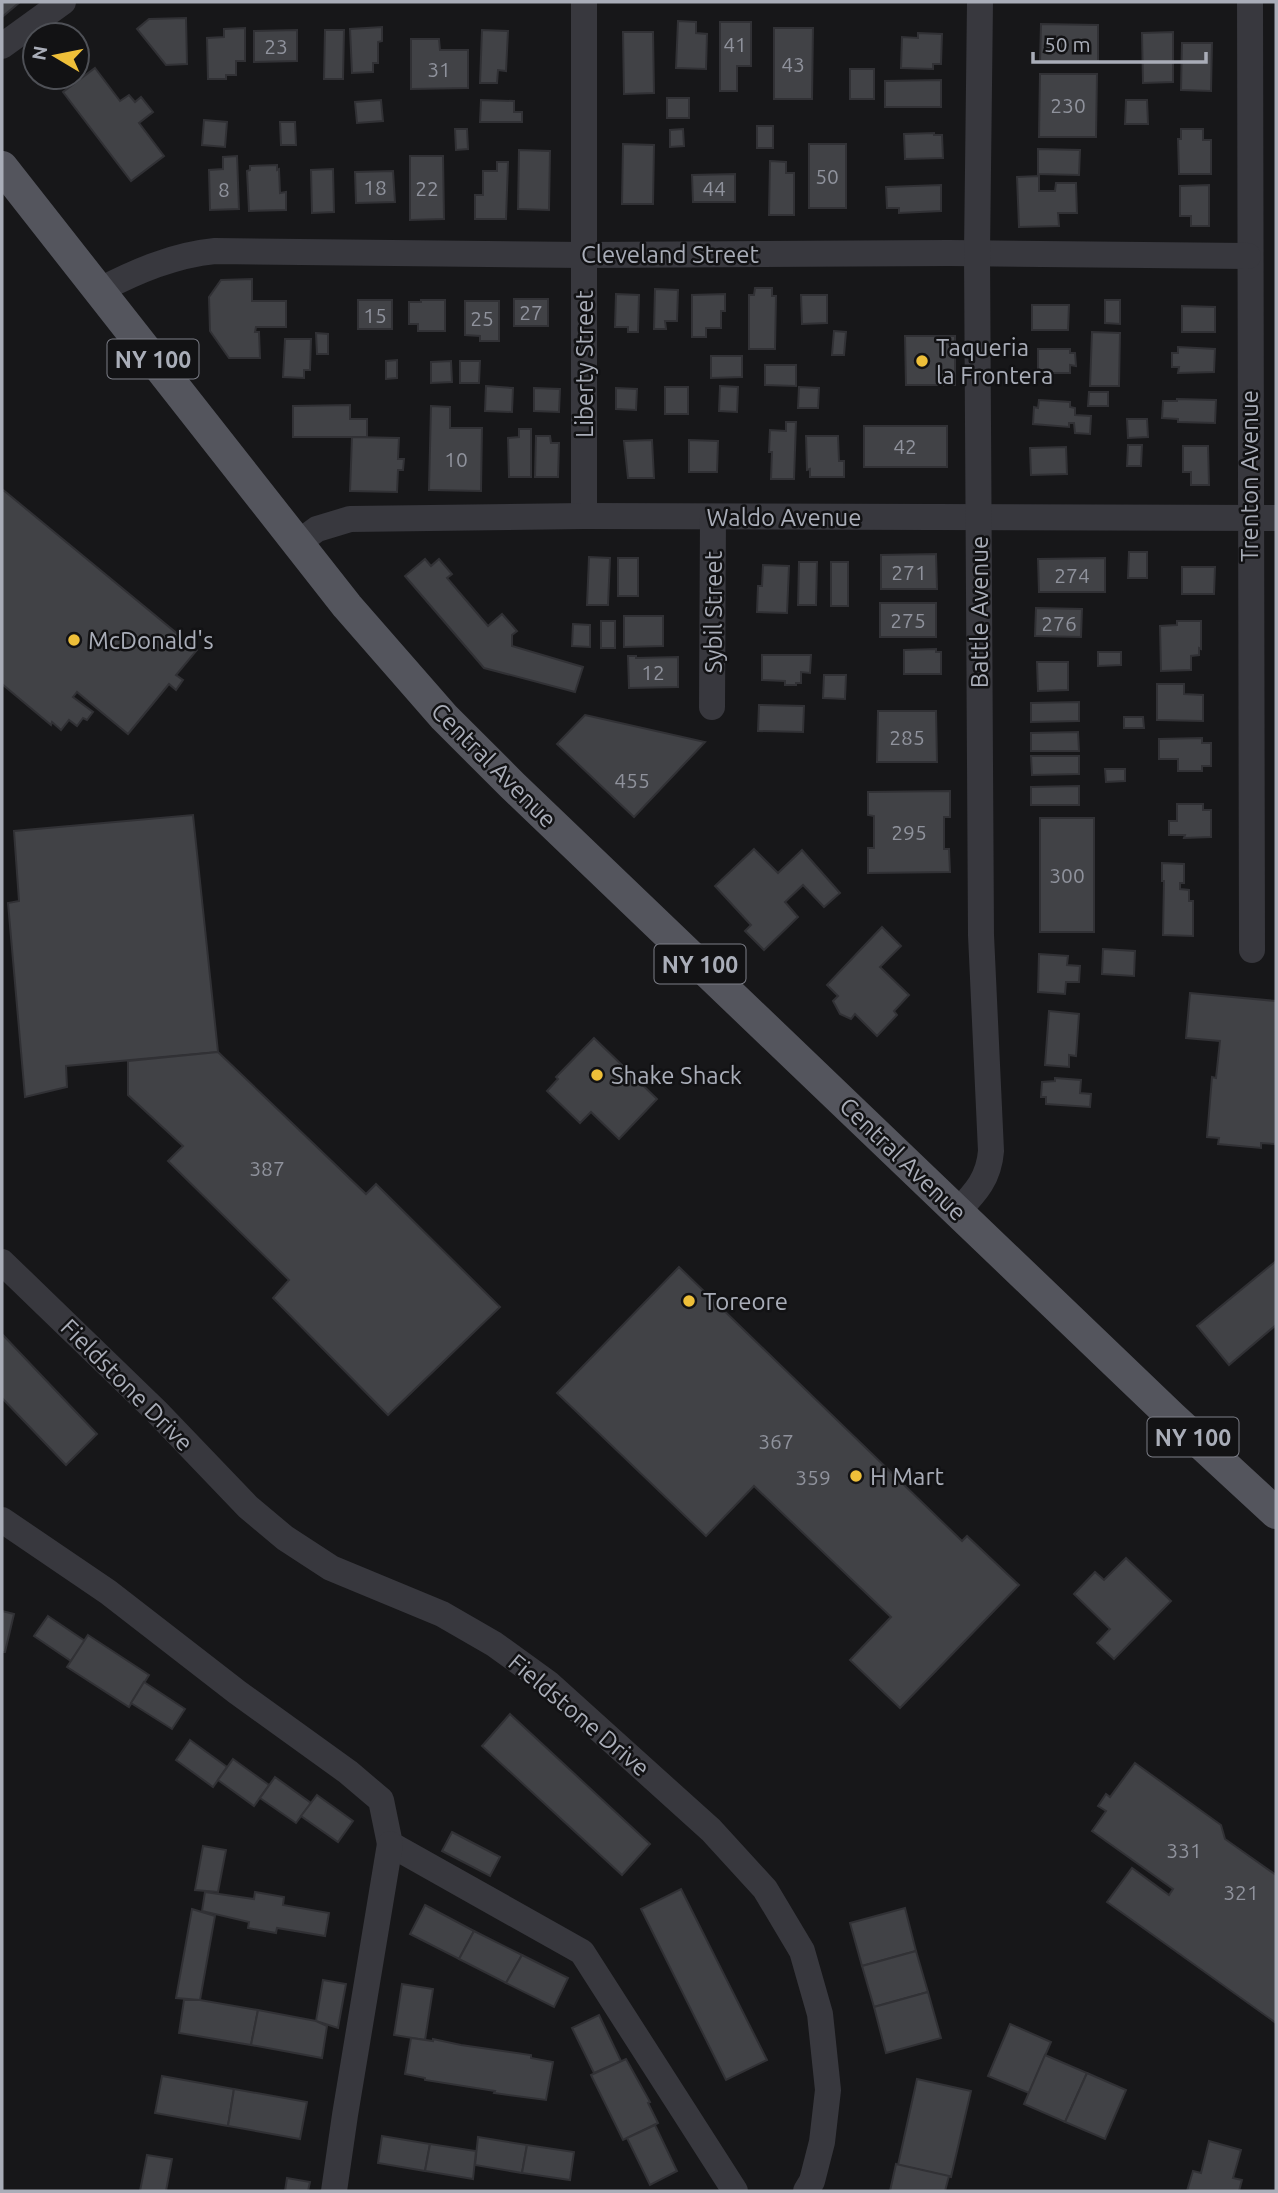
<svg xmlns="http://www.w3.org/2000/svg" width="1278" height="2193" font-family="Ubuntu,sans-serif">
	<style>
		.building { fill: #414246; stroke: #313135; stroke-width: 2 }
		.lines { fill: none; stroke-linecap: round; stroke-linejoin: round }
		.minor { stroke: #38383e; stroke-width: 26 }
		.major { stroke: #54555d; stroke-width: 32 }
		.poi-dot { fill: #eebf39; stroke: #121214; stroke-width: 2.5 }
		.labels { text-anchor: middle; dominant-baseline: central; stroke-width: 5; stroke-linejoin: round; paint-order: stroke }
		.number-label { font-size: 21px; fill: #8f929c }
		.shield { fill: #121214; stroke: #7c7e87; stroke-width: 2 }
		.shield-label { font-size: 23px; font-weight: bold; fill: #a9adb8 }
		.street-label { font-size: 24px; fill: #a9adb8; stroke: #121214 }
		.poi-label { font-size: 24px; fill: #a9adb8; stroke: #121214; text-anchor: start }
	</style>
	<rect width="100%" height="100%" fill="#171719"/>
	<!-- building -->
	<g class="building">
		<path d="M2 2H20L2 17Z"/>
		<path d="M186 18 187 64 166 65 137 29 149 19Z"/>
		<path d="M678 21 696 22V33L707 34 706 69 676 68Z"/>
		<path d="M720 22H751V66H737V91H720Z"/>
		<path d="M1041 24 1098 25V61H1040Z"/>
		<path d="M382 27V41L378 42V63H373V72L352 73 350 29Z"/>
		<path d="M245 28V61H236V75H226V79H208L207 38 224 37V29Z"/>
		<path d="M774 28H813L812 99H774Z"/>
		<path d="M297 30V61L254 62V31Z"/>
		<path d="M325 30H344L343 79H324Z"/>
		<path d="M482 30 508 31 506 71 498 70 497 83H480Z"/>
		<path d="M623 32H653L654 93 624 94Z"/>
		<path d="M1173 32V82L1143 83 1142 33Z"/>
		<path d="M918 33 942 34 941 64H933V69L901 68 902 37 918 38Z"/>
		<path d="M411 39H439L440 50H468V88L411 89Z"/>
		<path d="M1182 43H1212L1211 91 1181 90Z"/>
		<path d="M95 68 120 101 129 95 135 102 141 97 153 112 139 123 164 156 131 181 63 92Z"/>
		<rect x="850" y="69" width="24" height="30"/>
		<path d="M1040 74H1097L1096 137H1039Z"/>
		<path d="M941 80V107H885V81Z"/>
		<rect x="667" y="98" width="22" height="20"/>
		<path d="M381 100 383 121 357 123 355 102Z"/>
		<path d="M481 100 514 101V112H522V122H480Z"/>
		<path d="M1126 100H1147L1148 124H1125Z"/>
		<path d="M204 120 227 122 225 147 202 145Z"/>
		<path d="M280 122H295L296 145H281Z"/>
		<rect x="757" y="126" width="16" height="22"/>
		<path d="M455 129H467L468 149 456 150Z"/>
		<path d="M683 129 684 146 670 147V130Z"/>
		<path d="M1181 129H1203V140H1211V174H1179L1178 139H1181Z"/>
		<path d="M934 133V135H942L943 158 905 159 904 134Z"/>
		<path d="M623 144 654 145 653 204H622Z"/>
		<rect x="809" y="144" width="37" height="64"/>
		<path d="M1038 149 1080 150 1079 175 1038 174Z"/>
		<path d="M519 150 550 151 549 210 518 209Z"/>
		<path d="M237 156 239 209 210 210 209 170 223 169V157Z"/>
		<path d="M410 156H443L444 219 410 220Z"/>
		<path d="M770 161 786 162V173H794V215H769Z"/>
		<path d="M497 162H508L506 219H475V195H483V171H497Z"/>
		<path d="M277 165V170L279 169 280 193 286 192V210L249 211 247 171 250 170V166Z"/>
		<path d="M333 169 334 212 312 213 311 170Z"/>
		<path d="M393 171 395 202 356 203 355 172Z"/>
		<path d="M735 174V202H693L692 175Z"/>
		<path d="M1039 176V191H1055L1056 183H1076L1077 213H1058L1059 226 1019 227 1017 177Z"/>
		<path d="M941 185V211L899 213V208H887L886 187Z"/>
		<path d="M1209 185V226H1191V216H1180V186Z"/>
		<path d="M252 279V301H286V327H256L255 332H259L260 358H229L210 331 209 297 221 280Z"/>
		<path d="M755 288H772V296H776L775 349H749V295H754Z"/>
		<path d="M655 289 678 290 677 321H665L666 329H654Z"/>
		<path d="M616 294 639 295 638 332H628V327H615Z"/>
		<path d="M725 294V311H721V328H706V337H692V295Z"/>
		<path d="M801 295H827V323L802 324Z"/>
		<rect x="514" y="299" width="34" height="27"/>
		<rect x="358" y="300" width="34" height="29"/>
		<path d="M421 300H445V331H418V324H409V302H421Z"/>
		<path d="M1105 300H1120V324L1105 323Z"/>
		<path d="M465 301H499V341H480V336L465 335Z"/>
		<path d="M1032 305H1069L1068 330H1032Z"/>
		<path d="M1182 306 1215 307V332H1182Z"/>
		<path d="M834 331 846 332 844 355H832Z"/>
		<path d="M1092 332 1120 333 1119 386H1090Z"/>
		<path d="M316 333 328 334V354H317Z"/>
		<path d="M905 336H955V385H906Z"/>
		<path d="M285 339H311L310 370H304V378L283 377Z"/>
		<path d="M1178 347 1215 349 1214 372 1178 373 1179 367H1172V353H1178Z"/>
		<path d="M1038 349H1070V353H1075L1076 366 1070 365V373H1038Z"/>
		<path d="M711 356H742V377L711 378Z"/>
		<path d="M397 360V378L386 379V361Z"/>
		<path d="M451 361 452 382 431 383V362Z"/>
		<path d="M460 361H480L479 383H460Z"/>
		<path d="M765 365H796V386L765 385Z"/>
		<path d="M486 386 513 388 512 412 485 411Z"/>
		<path d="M720 386 738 387 737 412 719 411Z"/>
		<rect x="665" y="387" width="23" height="27"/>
		<path d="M799 387 819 388 818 408H798Z"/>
		<path d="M534 388 560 389 559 412 534 411Z"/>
		<path d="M616 388 637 389 636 410 616 409Z"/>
		<path d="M1089 392H1108V406H1088Z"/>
		<path d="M1177 399 1216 400 1215 423 1178 422V419L1162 418 1163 401H1177Z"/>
		<path d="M1039 400 1070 402V407L1075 408V415L1091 416 1090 434 1075 433 1074 423H1069V427L1033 424 1034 407 1038 408Z"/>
		<path d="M350 405V419H367V437H293V406Z"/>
		<path d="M431 406 450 407V428H482L481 491 429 490Z"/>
		<path d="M1127 419H1147L1148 437 1128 438Z"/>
		<path d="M786 422H796L794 479H771L772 452H769L770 430 786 431Z"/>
		<rect x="864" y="426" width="83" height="41"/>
		<path d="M519 429H531V477H509L508 438 519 437Z"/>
		<path d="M536 436H550L551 443H559L558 477H535Z"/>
		<path d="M806 436H838L839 461H844V477H810V469L807 470Z"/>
		<path d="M352 437 399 438 398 459H404L403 470H398L397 492 350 491Z"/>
		<path d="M652 440 654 478H628L624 441Z"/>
		<path d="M689 440 718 441 717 472H689Z"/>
		<path d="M1128 445H1142L1141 466H1127Z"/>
		<path d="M1183 446H1208L1209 485H1191V472H1183Z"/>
		<path d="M1066 447 1067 474 1031 475 1030 448Z"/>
		<path d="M2 489 197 650 176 675 183 680 176 690 169 684 128 734 77 692 73 697 93 712 87 720 83 718 77 726 69 720 61 730 52 722 51 725 2 684Z"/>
		<path d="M1129 552H1147V578H1128Z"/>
		<path d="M936 554 937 589H881V555Z"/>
		<path d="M589 557 610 558 608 605H587Z"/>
		<rect x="618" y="558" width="20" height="38"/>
		<path d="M1105 558V592H1039L1038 559Z"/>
		<path d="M425 559 431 566 439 559 452 574 447 578 488 626 502 614 517 631 512 635V646L583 667 575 692 484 668 405 576Z"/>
		<path d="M799 562H817L816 605H798Z"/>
		<rect x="831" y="562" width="17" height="44"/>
		<path d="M763 565 789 566 787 613 757 612 758 586H762Z"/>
		<path d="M1182 567H1215L1214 594H1182Z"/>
		<rect x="880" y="603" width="56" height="34"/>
		<path d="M1036 608 1082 609 1081 637 1035 636Z"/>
		<path d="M624 616H663V646L624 647Z"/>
		<rect x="601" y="621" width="14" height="27"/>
		<path d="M1177 621H1201V649L1199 648V655L1191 656V670L1161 671 1160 626 1177 625Z"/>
		<path d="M573 624 590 625V647L572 646Z"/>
		<path d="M936 649V652H941V674H904V650Z"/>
		<path d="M1098 652H1121V665L1098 666Z"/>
		<path d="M762 655H811L810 673 801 672V683H796V685H785V681L762 680Z"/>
		<path d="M628 656H636V658L678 657V687L629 688Z"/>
		<path d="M1037 662H1068V690L1038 691Z"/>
		<path d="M824 675H846L845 699 823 698Z"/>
		<path d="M1157 684H1184V694L1203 695V721L1157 720Z"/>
		<path d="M1079 702V721L1031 722V703Z"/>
		<path d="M759 705 804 706 803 732 758 731Z"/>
		<path d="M878 711H936L937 762H877Z"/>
		<path d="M585 715 705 742 634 817 557 744Z"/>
		<path d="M1124 717H1143L1144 728H1124Z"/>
		<path d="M1078 732 1079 751H1031V733Z"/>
		<path d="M1202 738V743H1211V766H1202V771H1178V759H1159V739Z"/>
		<path d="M1031 756H1079V774L1032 775Z"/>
		<path d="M1105 769H1125V781L1106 782Z"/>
		<path d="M1079 786V805H1031V787Z"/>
		<path d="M950 791V817H944V849H949L950 872 868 873V848H874V816L868 815V792Z"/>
		<path d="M1177 804H1203V810H1211V837L1184 838 1185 835H1169V821H1177Z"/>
		<path d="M193 815 218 1052 66 1066 67 1087 25 1097 8 903 19 901 14 831Z"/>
		<rect x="1040" y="818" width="54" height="114"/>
		<path d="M754 849 778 873 802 850 840 893 824 907 803 885 785 902 798 917 764 950 745 931 751 925 715 886Z"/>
		<path d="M1162 863 1184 864V883H1180V889L1189 890V901H1193V936L1163 935 1164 881H1162Z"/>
		<path d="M882 927 901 946 880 967 909 995 894 1011 897 1015 877 1036 855 1014 851 1019 840 1014 833 1001 838 996 827 985Z"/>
		<path d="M1103 949 1135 951 1134 976 1102 974Z"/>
		<path d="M1039 954 1068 956 1067 965 1080 966 1079 982H1066L1065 994 1038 992Z"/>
		<path d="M1190 993 1276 1001 1275 1144 1261 1143V1148L1218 1144 1219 1138 1207 1137 1212 1077 1216 1078 1220 1041 1186 1038Z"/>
		<path d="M1049 1011 1079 1014 1076 1056 1069 1055V1067L1045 1065Z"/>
		<path d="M594 1038 657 1099 619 1139 591 1112 580 1123 547 1091 558 1079 556 1077Z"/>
		<path d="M218 1052 366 1194 376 1184 500 1307 388 1415 273 1298 289 1280 168 1161 183 1146 128 1095V1061Z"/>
		<path d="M1055 1078 1081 1080 1080 1093 1091 1094 1090 1107 1046 1104V1097H1041L1042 1082 1055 1081Z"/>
		<path d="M1276 1261V1325L1229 1365 1197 1326Z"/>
		<path d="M679 1267 962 1541 967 1536 1019 1585 900 1708 850 1660 891 1617 754 1486 706 1536 557 1393Z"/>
		<path d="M2 1334 97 1434 66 1465 2 1398Z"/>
		<path d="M1126 1558 1171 1601 1114 1659 1097 1643 1110 1629 1074 1594 1095 1572 1104 1580Z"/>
		<path d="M2 1611 14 1614 5 1652H2Z"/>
		<path d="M48 1616 85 1641 71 1661 34 1636Z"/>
		<path d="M88 1635 149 1675 129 1707 67 1667Z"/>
		<path d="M144 1682 185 1709 172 1729 131 1703Z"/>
		<path d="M510 1714 650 1844 622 1875 482 1746Z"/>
		<path d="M190 1740 227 1767 213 1787 176 1760Z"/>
		<path d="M233 1759 269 1785 254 1806 218 1780Z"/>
		<path d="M1135 1763 1221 1825 1225 1839 1276 1875V2023L1107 1902 1132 1868 1169 1895 1173 1889 1092 1831 1106 1811 1098 1806 1106 1794 1110 1797Z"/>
		<path d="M275 1777 311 1803 296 1823 260 1798Z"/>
		<path d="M317 1795 353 1821 338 1842 301 1816Z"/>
		<path d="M452 1832 500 1857 490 1876 442 1851Z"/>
		<path d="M203 1846 226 1850 218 1892 195 1890Z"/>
		<path d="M681 1889 767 2060 726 2080 641 1909Z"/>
		<path d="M205 1892 254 1899 255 1892 284 1897 283 1905 329 1913 325 1936 277 1928 276 1933 248 1928 249 1922 202 1911Z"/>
		<path d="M425 1905 474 1931 459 1959 410 1934Z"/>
		<path d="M905 1908 916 1951 862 1966 850 1923Z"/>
		<path d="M192 1909 215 1916 200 2000 176 1998Z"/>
		<path d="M474 1931 522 1955 506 1983 459 1959Z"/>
		<path d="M916 1951 928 1992 874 2007 862 1966Z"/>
		<path d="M522 1955 568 1978 554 2007 506 1983Z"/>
		<path d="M323 1980 346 1984 338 2028 316 2021Z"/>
		<path d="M402 1984 433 1989 425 2040 394 2035Z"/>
		<path d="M928 1992 941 2038 886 2053 874 2007Z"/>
		<path d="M184 2000H200L258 2010 251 2045 179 2033Z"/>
		<path d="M258 2010 316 2021 327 2026 322 2058 251 2045Z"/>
		<path d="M599 2015 621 2061 594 2073 572 2028Z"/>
		<path d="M1010 2024 1051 2042 1029 2093 988 2076Z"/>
		<path d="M411 2038 433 2041V2039L461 2045 531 2055V2058L553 2062 546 2100 494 2093 495 2091 425 2080V2078L405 2074Z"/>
		<path d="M1045 2055 1087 2073 1065 2122 1024 2104Z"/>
		<path d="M626 2059 650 2102 648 2103 658 2123 623 2140 591 2075Z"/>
		<path d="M1087 2073 1126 2090 1105 2139 1065 2122Z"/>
		<path d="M162 2076 234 2089 228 2126 155 2113Z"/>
		<path d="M917 2079 971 2091 951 2177 898 2165Z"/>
		<path d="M234 2089 307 2102 300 2139 228 2126Z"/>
		<path d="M655 2125 677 2171 650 2185 627 2138Z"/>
		<path d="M382 2136 430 2144 425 2171 378 2163Z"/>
		<path d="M478 2137 527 2145 522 2173 475 2165Z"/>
		<path d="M1209 2141 1241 2150 1233 2178 1242 2180 1239 2191H1187L1193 2171 1201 2173Z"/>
		<path d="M430 2144 476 2151 473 2179 425 2171Z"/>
		<path d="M527 2145 574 2152 570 2180 522 2173Z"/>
		<path d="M147 2155 172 2159 166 2191H140Z"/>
		<path d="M896 2164 949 2176 945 2191H890Z"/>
		<path d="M287 2178 310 2182 308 2191H285Z"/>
	</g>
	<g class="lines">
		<!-- minor -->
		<g class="minor">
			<path d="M1250 2 1252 950"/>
			<path d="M2 46 63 2"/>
			<path d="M100 290C137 271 174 255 215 251L584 255 949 253 1248 256"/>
			<path d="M584 516V2"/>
			<path d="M298 543 317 529 350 519 584 516 1276 518"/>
			<path d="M712 707 713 517"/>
			<path d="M958 1211C976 1192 989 1178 991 1151L981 935 977 253 980 2"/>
			<path d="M2 1262 156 1411 248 1507 285 1538 331 1568 442 1614 494 1644 548 1683 711 1830 765 1889 802 1951 820 2014 828 2090 822 2142 812 2181 806 2191"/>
			<path d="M2 1520 108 1592 237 1692 348 1772 381 1800 390 1844 582 1952 735 2191"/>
			<path d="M334 2191 345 2115 390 1844"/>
		</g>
		<!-- major -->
		<path class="major" d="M2 167 347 606 444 717 512 785 1172 1417 1276 1513"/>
	</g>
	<!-- markers -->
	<g class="poi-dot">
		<circle cx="922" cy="361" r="7"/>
		<circle cx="74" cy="640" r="7"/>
		<circle cx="597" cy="1075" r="7"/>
		<circle cx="689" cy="1301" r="7"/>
		<circle cx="856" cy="1476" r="7"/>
	</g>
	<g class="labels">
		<!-- number labels -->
		<g class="number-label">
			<text x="735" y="44">41</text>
			<text x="276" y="46">23</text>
			<text x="793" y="64">43</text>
			<text x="439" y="69">31</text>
			<text x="1068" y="105">230</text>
			<text x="827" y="176">50</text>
			<text x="375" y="187">18</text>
			<text x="427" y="188">22</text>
			<text x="714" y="188">44</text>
			<text x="224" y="189">8</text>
			<text x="531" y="312">27</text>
			<text x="375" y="315">15</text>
			<text x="482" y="318">25</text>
			<text x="905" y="446">42</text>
			<text x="456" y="459">10</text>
			<text x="909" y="572">271</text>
			<text x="1072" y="575">274</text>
			<text x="908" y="620">275</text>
			<text x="1059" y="623">276</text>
			<text x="653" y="672">12</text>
			<text x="907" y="737">285</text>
			<text x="632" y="780">455</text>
			<text x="909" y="832">295</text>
			<text x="1067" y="875">300</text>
			<text x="267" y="1168">387</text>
			<text x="776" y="1441">367</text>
			<text x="813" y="1477">359</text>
			<text x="1184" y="1850">331</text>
			<text x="1241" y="1892">321</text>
		</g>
		<!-- shield labels -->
		<g class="shield">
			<rect x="107.5" y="339.5" width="91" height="39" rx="5"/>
			<rect x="654.5" y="944.5" width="91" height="39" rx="5"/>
			<rect x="1147.5" y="1417.5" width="91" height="39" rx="5"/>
		</g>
		<g class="shield-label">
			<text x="153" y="359">NY 100</text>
			<text x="700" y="964">NY 100</text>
			<text x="1193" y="1437">NY 100</text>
		</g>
		<!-- street labels -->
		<g class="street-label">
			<text x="670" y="254">Cleveland Street</text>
			<text transform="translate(584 364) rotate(-90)">Liberty Street</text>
			<text transform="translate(1249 476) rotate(-90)">Trenton Avenue</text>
			<text x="784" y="517">Waldo Avenue</text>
			<text transform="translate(713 612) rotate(-90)">Sybil Street</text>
			<text transform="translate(979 612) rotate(-90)">Battle Avenue</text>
			<text transform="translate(494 765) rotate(45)">Central Avenue</text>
			<text transform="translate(903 1159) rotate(44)">Central Avenue</text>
			<text transform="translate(127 1385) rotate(45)">Fieldstone Drive</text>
			<text transform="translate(579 1715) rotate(40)">Fieldstone Drive</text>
		</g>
		<!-- poi labels -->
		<g class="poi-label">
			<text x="936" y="347">Taqueria<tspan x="936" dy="28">la Frontera</tspan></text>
			<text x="88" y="640">McDonald's</text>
			<text x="611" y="1075">Shake Shack</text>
			<text x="703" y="1301">Toreore</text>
			<text x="870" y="1476">H Mart</text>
		</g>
	</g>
	<!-- border -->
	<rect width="1278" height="2193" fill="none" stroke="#a9adb8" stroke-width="7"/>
	<!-- north arrow -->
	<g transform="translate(56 56) rotate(280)"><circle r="33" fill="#121214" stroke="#4e5056" stroke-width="2"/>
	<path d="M0-5L12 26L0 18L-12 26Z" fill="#eebf39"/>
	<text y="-10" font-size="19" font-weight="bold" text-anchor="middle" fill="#a9adb8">N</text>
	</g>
	<!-- scale -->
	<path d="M1033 52v10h173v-10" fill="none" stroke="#a9adb8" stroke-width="3.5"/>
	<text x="1044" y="52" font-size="21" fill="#a9adb8" stroke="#121214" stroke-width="5" paint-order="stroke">50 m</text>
</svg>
